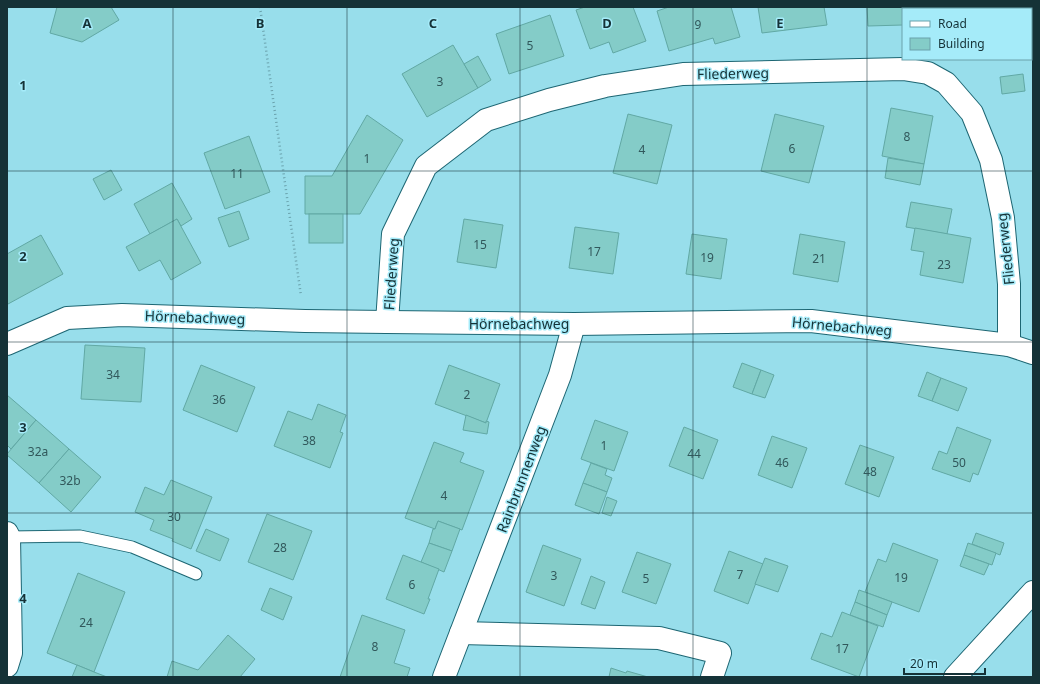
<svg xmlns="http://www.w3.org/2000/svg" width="1040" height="684" font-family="'Noto Sans',sans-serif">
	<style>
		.building { fill: #84ccc8; stroke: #61a8a4 }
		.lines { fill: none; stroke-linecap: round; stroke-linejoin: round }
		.service-casing { stroke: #1d6673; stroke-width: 13 }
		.minor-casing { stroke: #1d6673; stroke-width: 24 }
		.tertiary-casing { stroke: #1d6673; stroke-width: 24 }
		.path { stroke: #6ba3ae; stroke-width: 2.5; stroke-dasharray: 1 3; stroke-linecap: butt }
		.service { stroke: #fff; stroke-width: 11 }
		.minor { stroke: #fff; stroke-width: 22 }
		.tertiary { stroke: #fff; stroke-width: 22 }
		.grid { fill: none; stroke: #153237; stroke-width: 1; stroke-opacity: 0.55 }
		.labels { text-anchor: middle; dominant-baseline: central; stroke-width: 3; stroke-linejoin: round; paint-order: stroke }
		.number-label { font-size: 12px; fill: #31585b }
		.street-label { font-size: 14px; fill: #153237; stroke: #a5ebf9 }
		.grid-label { font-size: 13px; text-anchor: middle; font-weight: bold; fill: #153237; stroke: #a5ebf9; stroke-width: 3; stroke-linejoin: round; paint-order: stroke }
	</style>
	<rect width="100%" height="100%" fill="#98deeb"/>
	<!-- building -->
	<g class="building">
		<path d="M57 7H111L119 20 82 42 50 33Z"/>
		<path d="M585 7H633L646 41 613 53 609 42 590 49 576 10Z"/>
		<path d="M669 7H731L740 37 715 44 713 38 669 51 657 11Z"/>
		<path d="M758 7H824L827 25 762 33Z"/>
		<path d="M867 7H920V9H903V25L868 26Z"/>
		<rect x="920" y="7" width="12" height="2"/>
		<rect x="963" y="7" width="47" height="2"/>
		<path d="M550 15 564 56 509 74 496 34Z"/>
		<path d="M453 45 478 88 427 117 402 74Z"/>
		<path d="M478 56 491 80 478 88 464 64Z"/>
		<path d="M1023 74 1025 91 1002 94 1000 77Z"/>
		<path d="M891 108 933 116 924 164 882 156Z"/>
		<path d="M628 114 672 125 657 184 613 173Z"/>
		<path d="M775 114 824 126 809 183 761 171Z"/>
		<path d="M367 115 403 140 360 214H305V176H332Z"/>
		<path d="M249 136 270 192 225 209 204 153Z"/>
		<path d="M888 158 924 164 920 185 885 178Z"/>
		<path d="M111 170 122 190 104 200 93 179Z"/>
		<path d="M172 183 192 219 181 226 177 219 150 234 134 204Z"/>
		<path d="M911 202 952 209 947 234 906 227Z"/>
		<path d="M239 211 249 239 229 247 218 218Z"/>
		<rect x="309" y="214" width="34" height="29"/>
		<path d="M177 219 201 263 171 280 160 260 139 271 126 247Z"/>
		<path d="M464 219 503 225 496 268 457 262Z"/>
		<path d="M575 227 619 233 613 274 569 268Z"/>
		<path d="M915 228 971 238 963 283 920 275 924 252 911 250Z"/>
		<path d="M692 234 727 239 721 279 686 274Z"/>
		<path d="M800 234 845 242 838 282 793 274Z"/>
		<path d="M41 235 63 274 8 304 7 303V254Z"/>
		<path d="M85 345 145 348 141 402 81 399Z"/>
		<path d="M742 363 761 370 752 394 733 387Z"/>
		<path d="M201 365 255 387 237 432 183 410Z"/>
		<path d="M449 365 500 384 486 423 435 404Z"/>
		<path d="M761 370 774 375 765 398 752 394Z"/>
		<path d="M927 372 941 378 932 401 918 396Z"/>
		<path d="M941 378 967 388 958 411 932 401Z"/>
		<path d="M7 395 36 420 11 449 7 445Z"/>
		<path d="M318 404 346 415 340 432 343 433 330 468 274 446 288 411 312 420Z"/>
		<path d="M466 415 486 423V421L489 422 487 434 463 430Z"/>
		<path d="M36 420 69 449 39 483 7 455V454Z"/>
		<path d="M595 420 628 432 614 471 581 459Z"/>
		<path d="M684 427 718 440 703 479 669 466Z"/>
		<path d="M957 427 991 440 978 475 973 473 970 482 932 469 939 451 947 454Z"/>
		<path d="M772 436 807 448 792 488 758 475Z"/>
		<path d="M434 442 464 453 460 462 484 471 462 530 438 521 435 529 405 518Z"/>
		<path d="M860 445 894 457 879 497 845 484Z"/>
		<path d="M69 449 101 477 71 512 39 483Z"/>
		<path d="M591 463 607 469 605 475 612 478 607 492 583 483Z"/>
		<path d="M171 480 212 497 191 549 172 541 173 539 150 530 154 520 135 512 145 487 164 495Z"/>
		<path d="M583 483 607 492 599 514 575 505Z"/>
		<path d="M607 497 617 501 611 516 602 513Z"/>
		<path d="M267 514 312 531 293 580 248 562Z"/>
		<path d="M438 521 460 529 452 551 429 543 433 529H435Z"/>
		<path d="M206 529 229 539 220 561 196 551Z"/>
		<path d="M976 533 1004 543 1000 555 972 544Z"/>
		<path d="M429 543 452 551 444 572 421 562Z"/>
		<path d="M893 543 938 560 919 612 865 592 878 559 886 562Z"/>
		<path d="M968 543 996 553 992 565 964 555Z"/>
		<path d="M543 545 581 559 564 606 526 592Z"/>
		<path d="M729 551 763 564 748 604 714 591Z"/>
		<path d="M637 552 671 564 656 604 622 592Z"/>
		<path d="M403 555 439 569 428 599H430L424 614 386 599Z"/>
		<path d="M964 555 989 564 984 575 960 566Z"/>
		<path d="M765 558 788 566 778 592 755 584Z"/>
		<path d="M78 573 125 592 94 672 47 653Z"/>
		<path d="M591 576 605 582 595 609 581 604Z"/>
		<path d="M270 588 292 597 283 620 261 610Z"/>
		<path d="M859 590 892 602 887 615 855 602Z"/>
		<path d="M855 602 887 615 883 627 850 615Z"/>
		<path d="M842 612 878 626 859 677 811 659 821 633 832 637Z"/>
		<path d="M362 615 405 630 394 663 410 668 407 677H340Z"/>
		<path d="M228 635 255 659 240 677H167L172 661 198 670Z"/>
		<path d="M77 665 94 672 107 677H72Z"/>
		<path d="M611 668 626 673 627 671 648 677H609Z"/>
	</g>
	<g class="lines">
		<defs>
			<path id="service" d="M9 537 80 536 132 547 196 574"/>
			<g id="minor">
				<path d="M387 322 393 234 426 166 486 120 549 100 605 86 683 74 903 69 928 73 946 83 972 113 991 160 1003 218 1009 284V345"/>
				<path d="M7 344 67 318 122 315 305 321 387 322 574 324 811 321 1009 345 1033 353"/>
				<path d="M7 533 9 537 11 653 7 666"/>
				<path d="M461 633 659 638 720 653 712 677"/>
				<path d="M444 677 560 375 574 324"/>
			</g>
			<path id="tertiary" d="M955 677 1033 592"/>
		</defs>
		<!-- service casing -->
		<use href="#service" class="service-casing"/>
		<!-- minor casing -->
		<use href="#minor" class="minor-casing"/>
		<!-- tertiary casing -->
		<use href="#tertiary" class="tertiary-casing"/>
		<!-- path -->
		<path class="path" d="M260 7 301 296"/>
		<!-- service -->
		<use href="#service" class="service"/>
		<!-- minor -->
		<use href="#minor" class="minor"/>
		<!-- tertiary -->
		<use href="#tertiary" class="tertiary"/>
	</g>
	<!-- grid -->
	<path class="grid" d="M173 7V677M347 7V677M520 7V677M693 7V677M867 7V677M7 171H1033M7 342H1033M7 513H1033"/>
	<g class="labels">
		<!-- number labels -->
		<g class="number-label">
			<text x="698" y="24">9</text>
			<text x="530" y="45">5</text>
			<text x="440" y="81">3</text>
			<text x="907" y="136">8</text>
			<text x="792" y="148">6</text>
			<text x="642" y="149">4</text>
			<text x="367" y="158">1</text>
			<text x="237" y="173">11</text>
			<text x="480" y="244">15</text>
			<text x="594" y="251">17</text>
			<text x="707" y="257">19</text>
			<text x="819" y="258">21</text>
			<text x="944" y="264">23</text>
			<text x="113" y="374">34</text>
			<text x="467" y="394">2</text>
			<text x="219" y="399">36</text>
			<text x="309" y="440">38</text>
			<text x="604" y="445">1</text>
			<text x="38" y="451">32a</text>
			<text x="694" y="453">44</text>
			<text x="782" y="462">46</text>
			<text x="959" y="462">50</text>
			<text x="870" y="471">48</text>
			<text x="70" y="480">32b</text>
			<text x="444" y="495">4</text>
			<text x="174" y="516">30</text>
			<text x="280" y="547">28</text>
			<text x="740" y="574">7</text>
			<text x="554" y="575">3</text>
			<text x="901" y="577">19</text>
			<text x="646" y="578">5</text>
			<text x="412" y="584">6</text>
			<text x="86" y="622">24</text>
			<text x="375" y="646">8</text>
			<text x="842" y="648">17</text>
		</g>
		<!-- street labels -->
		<g class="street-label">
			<text transform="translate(733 73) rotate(-1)">Fliederweg</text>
			<text transform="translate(1005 249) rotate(-96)">Fliederweg</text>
			<text transform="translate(391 274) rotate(-86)">Fliederweg</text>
			<text transform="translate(195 317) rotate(2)">Hörnebachweg</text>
			<text x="519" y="323">Hörnebachweg</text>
			<text transform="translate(842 326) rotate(5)">Hörnebachweg</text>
			<text transform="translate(521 479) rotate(-69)">Rainbrunnenweg</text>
		</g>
	</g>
	<g class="grid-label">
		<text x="87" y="28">A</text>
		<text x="260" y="28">B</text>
		<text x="433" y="28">C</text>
		<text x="607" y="28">D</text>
		<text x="780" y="28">E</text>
		<text x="23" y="90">1</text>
		<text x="23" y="261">2</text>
		<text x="23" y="432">3</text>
		<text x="23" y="603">4</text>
	</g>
	<!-- border -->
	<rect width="1040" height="684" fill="none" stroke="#153237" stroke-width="16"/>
	<!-- legend -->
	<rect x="902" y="8" width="130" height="52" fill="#a5ebf9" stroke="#6ba1ab"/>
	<rect x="910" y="21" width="20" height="6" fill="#ffffff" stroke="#6ba1ab"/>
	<text x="938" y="28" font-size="12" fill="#153237">Road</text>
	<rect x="910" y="38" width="20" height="12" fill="#84ccc8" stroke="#6ba1ab"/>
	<text x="938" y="48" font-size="12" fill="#153237">Building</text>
	<!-- scale -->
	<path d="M904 668v6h81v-6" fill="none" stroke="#153237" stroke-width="2"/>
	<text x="910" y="668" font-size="12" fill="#153237" stroke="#a5ebf9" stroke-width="3" paint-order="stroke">20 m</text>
</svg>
